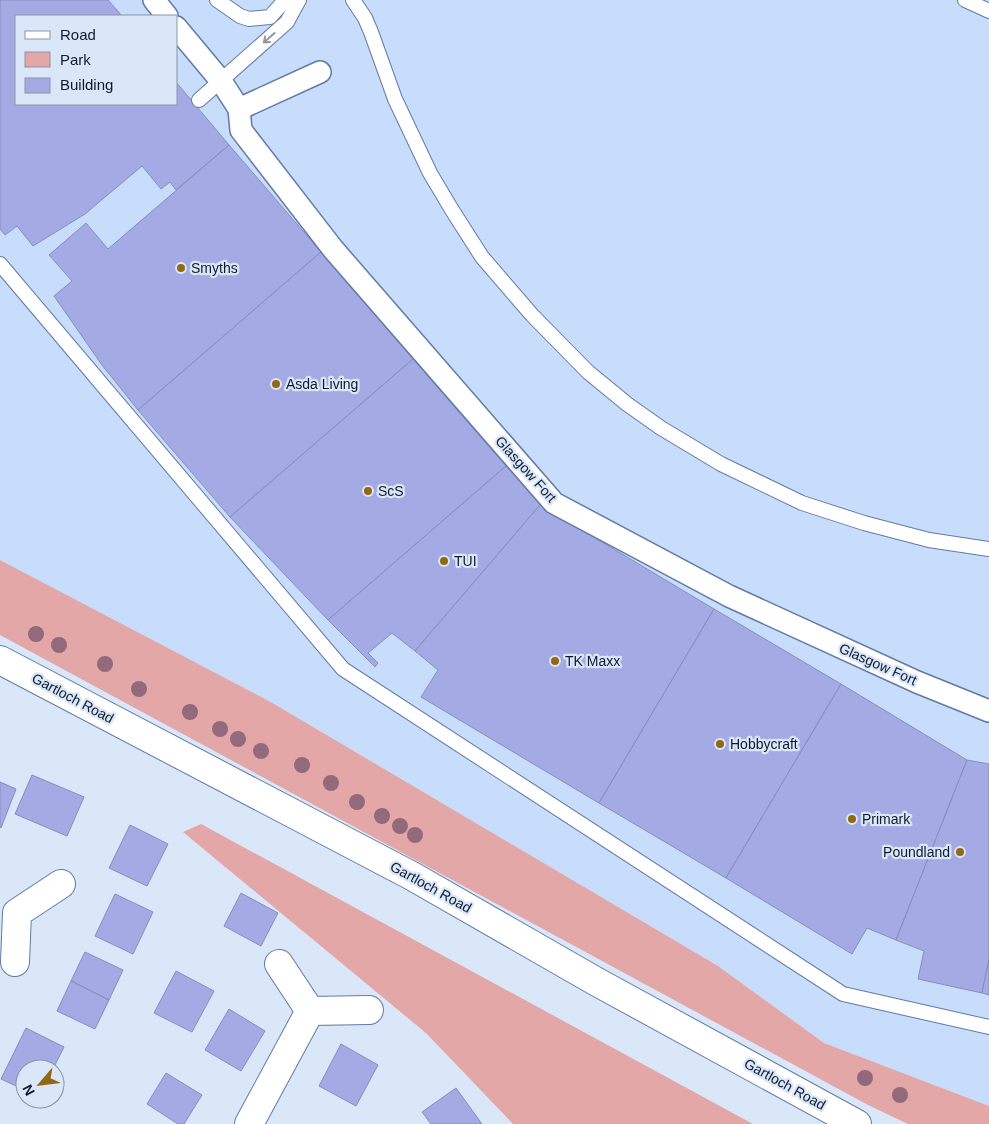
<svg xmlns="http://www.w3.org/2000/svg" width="989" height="1124" font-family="Arial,sans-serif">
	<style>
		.built { fill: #c8dcfc; fill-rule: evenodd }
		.green { fill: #e4a7a7 }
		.building { fill: #a4abe4; stroke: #878dbe }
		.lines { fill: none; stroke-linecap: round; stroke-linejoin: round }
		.service-casing { stroke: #607ba5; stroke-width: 16 }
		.pedestrian-casing { stroke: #607ba5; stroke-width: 24 }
		.minor-casing { stroke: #607ba5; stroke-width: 30 }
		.secondary-casing { stroke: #607ba5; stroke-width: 30 }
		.service { stroke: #fff; stroke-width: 14 }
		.pedestrian { stroke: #fff; stroke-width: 21 }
		.minor { stroke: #fff; stroke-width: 28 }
		.secondary { stroke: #fff; stroke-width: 28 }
		.tree { fill: #926a7b }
		.oneway { stroke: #9398a0 }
		.poi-dot { fill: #936812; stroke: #dae7f9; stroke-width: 2 }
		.labels { text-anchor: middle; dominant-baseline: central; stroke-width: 4.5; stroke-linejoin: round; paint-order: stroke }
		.poi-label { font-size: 14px; fill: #101b2c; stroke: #dae7f9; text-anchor: start }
		.street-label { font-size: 14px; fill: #101b2c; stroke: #dae7f9 }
	</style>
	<rect width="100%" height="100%" fill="#dae7f9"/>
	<!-- built -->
	<path class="built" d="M0 0H989V1106L824 1043 718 966 269 701 0 560ZM16 16H176V104H16Z"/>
	<!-- green -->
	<g class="green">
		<path d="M0 560 269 701 718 966 824 1043 989 1106V1124H908L868 1105 0 635Z"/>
		<path d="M201 824 753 1124H513L426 1033 183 832Z"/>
	</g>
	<!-- building -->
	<g class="building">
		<path d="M0 0H108L122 16H16V104H176V82L229 145 176 190 170 182 161 189 142 166 85 214 33 246 17 226 5 235 0 229Z"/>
		<path d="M229 145 321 252 138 410 102 365 54 296 72 281 49 255 86 223 108 249Z"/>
		<path d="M321 252 413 359 230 517 138 410Z"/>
		<path d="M413 359 506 466 328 620 230 517Z"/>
		<path d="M506 466 540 505 415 651 392 633 368 653 378 663 375 667 328 620Z"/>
		<path d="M540 505 714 609 599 803 421 697 438 670 415 651Z"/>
		<path d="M714 609 841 684 726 878 599 803Z"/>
		<path d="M841 684 967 760 896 940 867 928 852 954 726 878Z"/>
		<path d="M967 760 989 764V959L982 993 918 979 924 951 896 940Z"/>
		<path d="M32 775 84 797 67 836 15 814Z"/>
		<path d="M0 782 16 789 1 828 0 827Z"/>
		<path d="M130 825 168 844 147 886 109 868Z"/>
		<path d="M241 893 278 913 261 946 224 926Z"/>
		<path d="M115 894 153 912 133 954 95 936Z"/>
		<path d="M85 952 123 970 109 1000 71 981Z"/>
		<path d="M989 959V995L982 993Z"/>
		<path d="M176 971 214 991 192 1032 154 1013Z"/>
		<path d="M71 981 109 1000 95 1029 57 1011Z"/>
		<path d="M229 1009 265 1031 241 1071 205 1050Z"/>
		<path d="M26 1028 64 1047 53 1069H25V1090L1 1079Z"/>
		<path d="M341 1044 378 1065 356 1106 319 1086Z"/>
		<path d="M166 1073 202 1095 184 1124H178L147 1104Z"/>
		<path d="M456 1088 482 1124H431L422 1112Z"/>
	</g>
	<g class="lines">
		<defs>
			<g id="service">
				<path d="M217 0 240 16 249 19 270 17 285 0"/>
				<path d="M353 0 365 18 371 32 395 99 430 173 452 210 482 257 532 315 588 372 627 404 661 428 721 464 802 503 864 523 929 540 989 549"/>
				<path d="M965 0 989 11"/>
				<path d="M199 100 287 22 299 0"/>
				<path d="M0 264 343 669 843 994 989 1027"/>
			</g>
			<g id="pedestrian">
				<path d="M154 0 167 16"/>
				<path d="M176 27 221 81 239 109 241 130 333 249 554 503 729 596 917 682 989 711"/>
				<path d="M239 109 320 72"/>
			</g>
			<g id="minor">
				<path d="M15 962 17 913 61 884"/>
				<path d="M279 964 310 1011 369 1010"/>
				<path d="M249 1124 310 1011"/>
			</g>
			<path id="secondary" d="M0 660 412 876 597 982 857 1124"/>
		</defs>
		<!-- service casing -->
		<use href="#service" class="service-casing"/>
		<!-- pedestrian casing -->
		<use href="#pedestrian" class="pedestrian-casing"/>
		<!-- minor casing -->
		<use href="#minor" class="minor-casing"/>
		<!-- secondary casing -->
		<use href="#secondary" class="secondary-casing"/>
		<!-- service -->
		<use href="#service" class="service"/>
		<!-- pedestrian -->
		<use href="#pedestrian" class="pedestrian"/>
		<!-- minor -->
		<use href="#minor" class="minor"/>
		<!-- secondary -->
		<use href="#secondary" class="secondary"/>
	</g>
	<!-- trees -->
	<g class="tree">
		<circle cx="36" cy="634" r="8"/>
		<circle cx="59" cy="645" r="8"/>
		<circle cx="105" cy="664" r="8"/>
		<circle cx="139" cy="689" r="8"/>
		<circle cx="190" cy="712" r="8"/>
		<circle cx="220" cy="729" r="8"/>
		<circle cx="238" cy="739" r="8"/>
		<circle cx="261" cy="751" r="8"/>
		<circle cx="302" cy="765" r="8"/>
		<circle cx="331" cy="783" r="8"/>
		<circle cx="357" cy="802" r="8"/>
		<circle cx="382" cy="816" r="8"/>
		<circle cx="400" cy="826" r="8"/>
		<circle cx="415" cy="835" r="8"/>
		<circle cx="865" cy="1078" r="8"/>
		<circle cx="900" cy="1095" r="8"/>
	</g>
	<!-- one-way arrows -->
	<defs><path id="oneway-shaft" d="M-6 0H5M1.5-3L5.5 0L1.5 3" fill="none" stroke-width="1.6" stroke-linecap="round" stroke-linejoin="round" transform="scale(1.25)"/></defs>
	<use class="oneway" href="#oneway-shaft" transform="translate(269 38) rotate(139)"/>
	<!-- markers -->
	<g class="poi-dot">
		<circle cx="181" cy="268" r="5"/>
		<circle cx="276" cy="384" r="5"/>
		<circle cx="368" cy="491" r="5"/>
		<circle cx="444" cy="561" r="5"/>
		<circle cx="555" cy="661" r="5"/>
		<circle cx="720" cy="744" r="5"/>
		<circle cx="852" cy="819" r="5"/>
		<circle cx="960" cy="852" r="5"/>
	</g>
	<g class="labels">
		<!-- poi labels -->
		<g class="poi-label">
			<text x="191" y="268">Smyths</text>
			<text x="286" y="384">Asda Living</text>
			<text x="378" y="491">ScS</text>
			<text x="454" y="561">TUI</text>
			<text x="565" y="661">TK Maxx</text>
			<text x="730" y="744">Hobbycraft</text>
			<text x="862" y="819">Primark</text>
			<text x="950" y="852" text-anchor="end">Poundland</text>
		</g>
		<!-- street labels -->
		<g class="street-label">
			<text transform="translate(526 469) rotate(48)">Glasgow Fort</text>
			<text transform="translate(878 664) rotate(24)">Glasgow Fort</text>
			<text transform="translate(73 698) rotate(28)">Gartloch Road</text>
			<text transform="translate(431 887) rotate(29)">Gartloch Road</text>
			<text transform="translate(785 1084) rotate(29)">Gartloch Road</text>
		</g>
	</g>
	<!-- legend -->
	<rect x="15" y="15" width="162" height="90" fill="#dae7f9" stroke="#8995a7"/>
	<rect x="25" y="31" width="25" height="8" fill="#ffffff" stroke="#8995a7"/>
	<text x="60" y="40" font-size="15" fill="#101b2c">Road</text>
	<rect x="25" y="52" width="25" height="15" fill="#e4a7a7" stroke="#8995a7"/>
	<text x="60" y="65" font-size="15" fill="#101b2c">Park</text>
	<rect x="25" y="78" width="25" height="15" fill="#a4abe4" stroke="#8995a7"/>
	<text x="60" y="90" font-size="15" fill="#101b2c">Building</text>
	<!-- north arrow -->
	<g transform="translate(40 1084) rotate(242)"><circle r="24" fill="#dae7f9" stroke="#8995a7"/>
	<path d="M0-4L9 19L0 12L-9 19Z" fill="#936812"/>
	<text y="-8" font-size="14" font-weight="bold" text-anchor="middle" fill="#101b2c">N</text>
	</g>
</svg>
